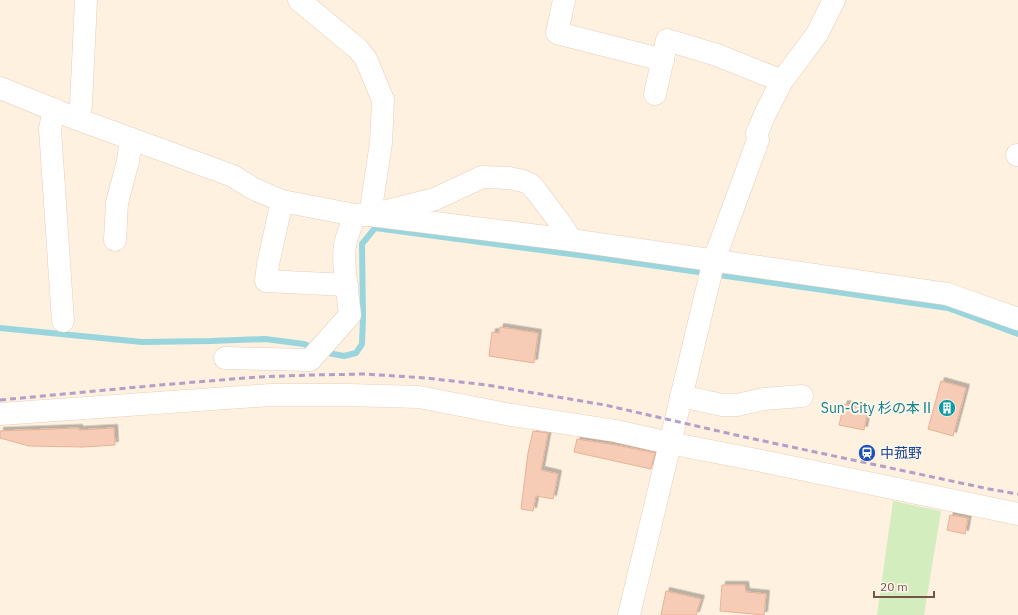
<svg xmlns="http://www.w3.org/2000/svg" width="1018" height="615" font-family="'IBM Plex Sans','Noto Sans JP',sans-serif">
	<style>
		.green { fill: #d3edbe }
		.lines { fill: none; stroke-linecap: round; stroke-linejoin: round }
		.stream { stroke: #99d5dc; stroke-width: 6 }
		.building { fill: #f6ccb6; stroke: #eab195; filter: url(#shadow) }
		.street-casing { stroke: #e5cebe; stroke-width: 23 }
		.secondary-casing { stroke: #ebcfbb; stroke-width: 23 }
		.street { stroke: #fff; stroke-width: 22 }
		.secondary { stroke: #fff; stroke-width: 22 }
		.rail { stroke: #b39fc8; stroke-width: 3; stroke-dasharray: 6 4; stroke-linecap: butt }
		.labels { text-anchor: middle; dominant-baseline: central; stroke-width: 4; stroke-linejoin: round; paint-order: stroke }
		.culture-label { font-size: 14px; fill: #0d838f; stroke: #fff5e9; text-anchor: end }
		.transit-label { font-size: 14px; fill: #164399; stroke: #fff5e9; text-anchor: start }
	</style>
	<defs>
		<filter id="shadow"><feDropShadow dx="3.5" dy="-3.5" stdDeviation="0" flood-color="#0004"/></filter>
	</defs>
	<rect width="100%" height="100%" fill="#fef1e0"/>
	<!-- green -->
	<path class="green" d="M893 501 941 511 924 615H877Z"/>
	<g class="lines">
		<!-- stream -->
		<g class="stream">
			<path d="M0 328 142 342 211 341 265 339 304 344 315 349"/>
			<path d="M323 352 344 356 356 353 362 344 363 317 362 244 375 228 601 258 948 308 1018 334"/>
		</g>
	</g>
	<!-- building -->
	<g class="building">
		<path d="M500 327 538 333 534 363 489 356 492 332 499 333Z"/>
		<path d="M941 381 966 388 953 436 928 429Z"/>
		<path d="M844 404 868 409 864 430 839 425Z"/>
		<path d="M79 428V430L114 428 115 445 83 447 29 446 0 438V431Z"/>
		<path d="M533 431 548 433 541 470 558 474 553 499 536 496 533 511 521 509 528 453Z"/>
		<path d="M577 439 621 446 655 453 651 469 574 452Z"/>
		<path d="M950 515 968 518 965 534 947 530Z"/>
		<path d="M722 585H745L746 592 766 594 764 615 720 611Z"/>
		<path d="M666 591 701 599 696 615H661Z"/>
	</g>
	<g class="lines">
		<defs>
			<g id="street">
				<path d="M299 0 358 49 366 59 383 100 381 143 370 215"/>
				<path d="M564 0 557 33 663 60"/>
				<path d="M0 88 77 119 233 176 252 188 282 201 355 215H370L571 240 947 294 1018 319"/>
				<path d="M655 94 667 40 717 55 782 81"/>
				<path d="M54 109 50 129 63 321"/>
				<path d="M77 119 81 105 86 0"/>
				<path d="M1017 155H1018"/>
				<path d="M282 201 268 264 266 281 347 285"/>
				<path d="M383 212 435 199 482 177 509 178 523 181 530 184 537 192 561 224 571 240"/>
				<path d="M115 240 117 203 128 161 131 139"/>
				<path d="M225 358 310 360 350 315C348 295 342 265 345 245 347 235 351 225 355 215"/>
				<path d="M681 396 722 405H737L764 399 802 396"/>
				<path d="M629 615 714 260 758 140 757 133 766 112 782 81 817 34 834 0"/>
			</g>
			<path id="secondary" d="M0 414 271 395H348L419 397 506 414 616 431 669 443 762 461 1018 514"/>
		</defs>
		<!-- street casing -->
		<use href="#street" class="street-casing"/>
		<!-- secondary casing -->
		<use href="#secondary" class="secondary-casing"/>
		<!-- street -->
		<use href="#street" class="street"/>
		<!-- secondary -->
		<use href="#secondary" class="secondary"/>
		<!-- rail -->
		<path class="rail" d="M0 400 160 385 257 377 312 375 365 374 426 378 487 385 605 405 740 436 989 489 1018 494"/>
	</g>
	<!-- icons -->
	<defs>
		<symbol id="building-disc" viewBox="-11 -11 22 22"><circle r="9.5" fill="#0f9aa8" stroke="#fff5e9"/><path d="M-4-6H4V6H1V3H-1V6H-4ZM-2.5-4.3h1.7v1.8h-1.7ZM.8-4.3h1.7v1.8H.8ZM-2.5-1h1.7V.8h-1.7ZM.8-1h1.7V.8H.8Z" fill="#fff"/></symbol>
		<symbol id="station-disc" viewBox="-11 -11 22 22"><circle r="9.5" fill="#1a4fb4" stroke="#fff5e9"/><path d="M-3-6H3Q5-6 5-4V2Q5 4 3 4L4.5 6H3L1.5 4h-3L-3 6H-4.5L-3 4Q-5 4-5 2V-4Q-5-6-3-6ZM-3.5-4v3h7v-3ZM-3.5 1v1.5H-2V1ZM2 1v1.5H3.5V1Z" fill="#fff"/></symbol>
	</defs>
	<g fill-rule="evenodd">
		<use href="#building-disc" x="937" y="398" width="20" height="20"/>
		<use href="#station-disc" x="857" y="443" width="20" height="20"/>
	</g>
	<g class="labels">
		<!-- culture labels -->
		<g class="culture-label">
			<text x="934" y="408">Sun-City 杉の本Ⅱ</text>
		</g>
		<!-- transit labels -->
		<g class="transit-label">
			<text x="880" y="453">中菰野</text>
		</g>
	</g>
	<!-- scale -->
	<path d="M874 591v6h60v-6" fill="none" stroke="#775545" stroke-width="2"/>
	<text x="880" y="591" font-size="12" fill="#775545" stroke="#fff5e9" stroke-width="3" paint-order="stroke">20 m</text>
</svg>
